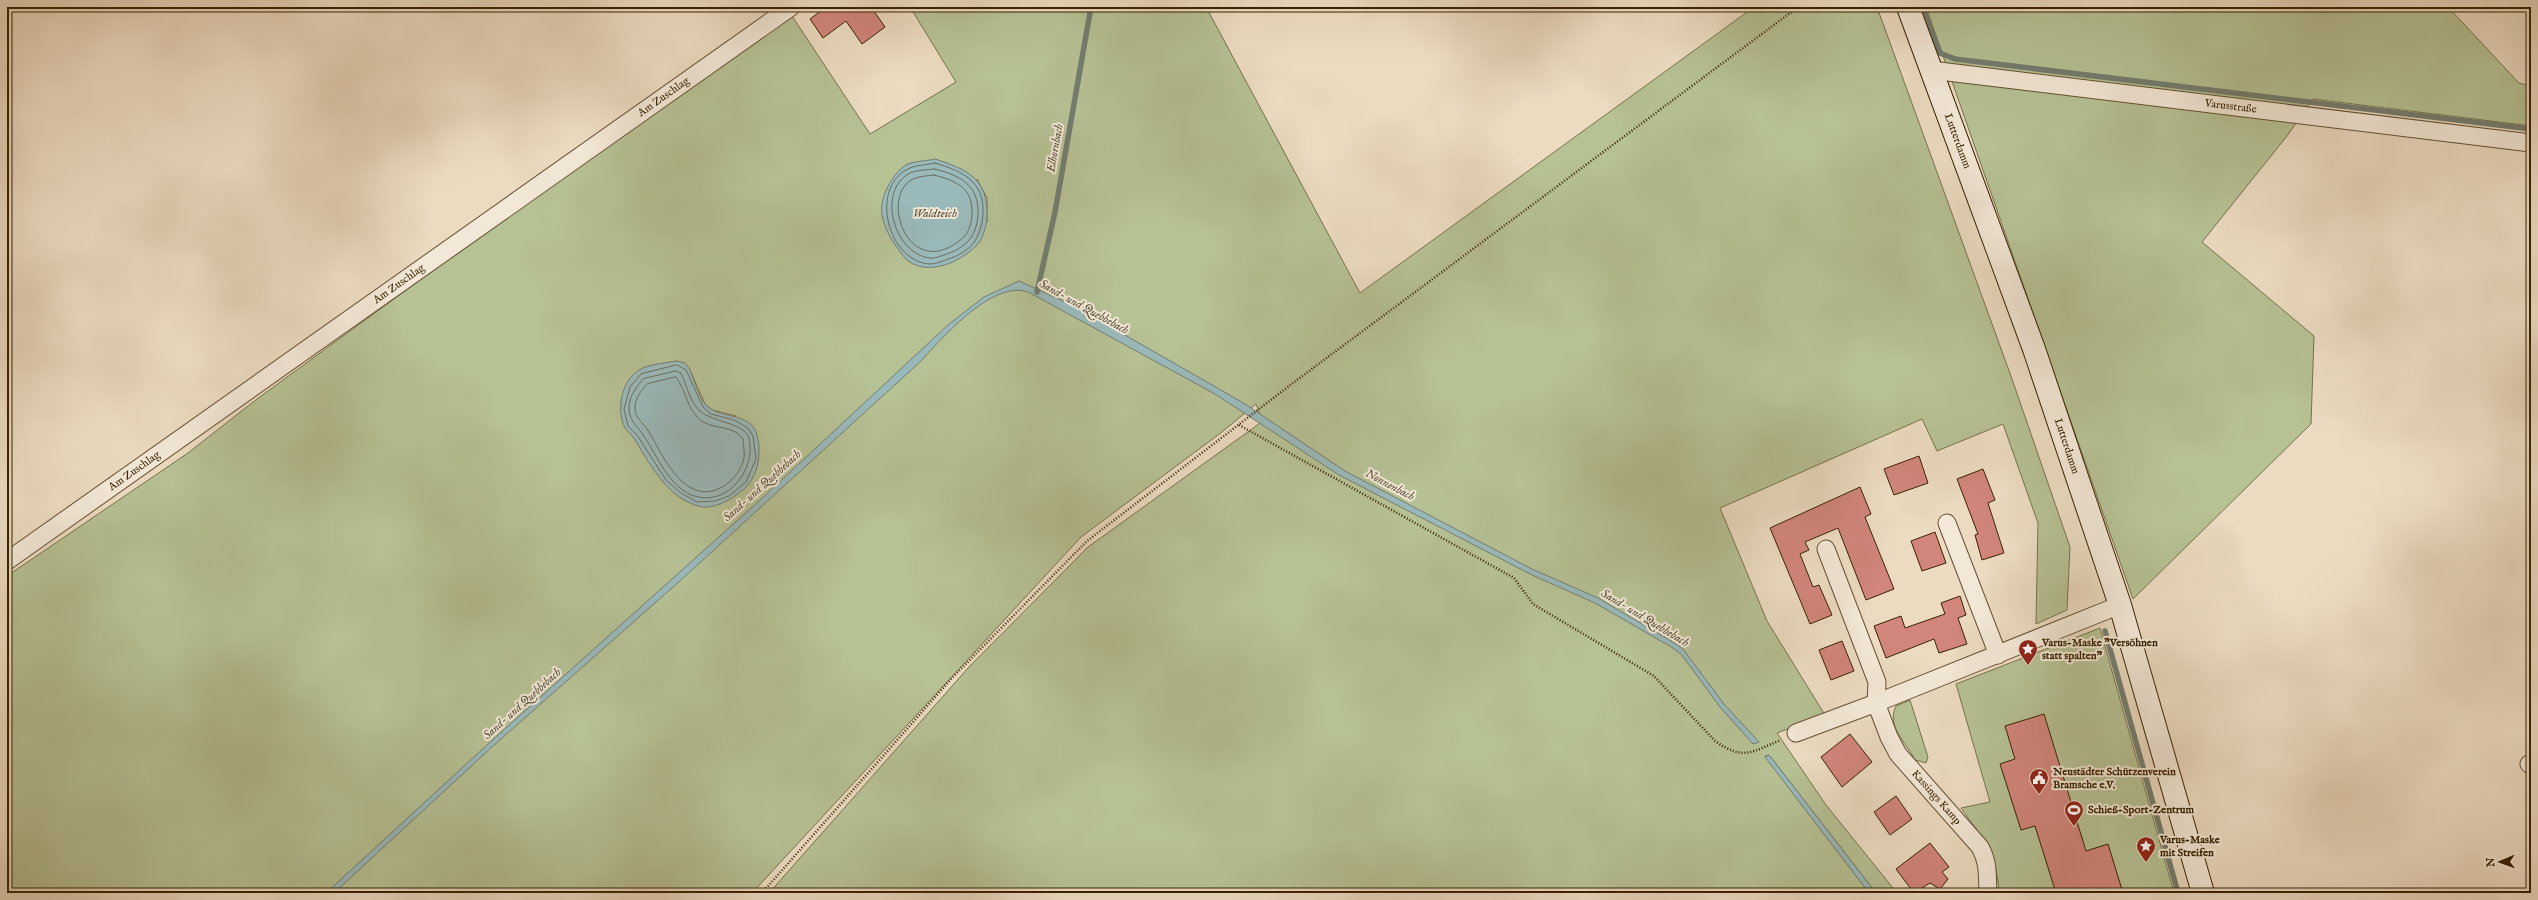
<svg xmlns="http://www.w3.org/2000/svg" width="2538" height="900" font-family="'IM FELL English',serif">
	<style>
		.green { fill: #b6c194; stroke: #77724a; fill-rule: evenodd }
		.water { fill: #9ab9ba; stroke: #737d70 }
		.lines { fill: none; stroke-linecap: round; stroke-linejoin: round }
		.shore { stroke: #696e5e; stroke-width: 1 }
		.stream { stroke: #737d70; stroke-width: 5.5 }
		.building { fill: #d1857b; stroke: #382201 }
		.street-casing { stroke: #655031; stroke-width: 19 }
		.secondary-casing { stroke: #382201; stroke-width: 24 }
		.path { stroke: #382201; stroke-width: 2.5; stroke-dasharray: 1 2; stroke-linecap: butt }
		.street { stroke: #f3e8d7; stroke-width: 17 }
		.secondary { stroke: #f3e8d7; stroke-width: 22 }
		.labels { text-anchor: middle; dominant-baseline: central; stroke-width: 4; stroke-linejoin: round; paint-order: stroke }
		.street-label { font-size: 11px; fill: #382201; stroke: #f3e8d7 }
		.poi-label { font-size: 11px; font-weight: bold; fill: #382201; stroke: #f3e8d7; text-anchor: start }
		.water-label { font-size: 12px; font-style: italic; fill: #554f38; stroke: #f3e8d7 }
	</style>
	<rect width="100%" height="100%" fill="#ecdbc1"/>
	<filter id="stains"><feTurbulence type="fractalNoise" baseFrequency=".005" numOctaves="4"/><feColorMatrix values="0 0 0 0 .2 0 0 0 0 .09 0 0 0 0 .02 0 0 0 .5 -.17"/></filter>
	<radialGradient id="worn" r=".72"><stop offset=".6" stop-color="#630" stop-opacity="0"/><stop offset="1" stop-color="#630" stop-opacity=".3"/></radialGradient>
	<!-- green -->
	<g class="green">
		<path d="M910 7H1206L1360 293 1754 7H1877L2012 379 2070 547 2067 610 2036 624 2038 523 2003 424 1937 451 1922 419 1720 508 1767 621 1825 715 1777 733 1826 805 1897 893H1876L1769 755 1765 756 1869 893H769L969 667 1088 547 1263 421 1256 404 1222 432 1081 537 752 893H7V576L188 453 257 399 598 150 792 16 870 134 956 82ZM977 179 987 198V222ZM677 361 689 368 705 404 712 410 736 416 664 483 634 437 652 366Z"/>
		<path d="M1926 7H2448L2519 83 2531 86V126L2313 99 2287 136 2202 242 2314 336 2311 424 2133 599Z"/>
		<path d="M2100 628 2174 893H1999C1997 853 1983 839 1961 808L1990 802 1956 684Z"/>
		<path d="M1910 700 1928 757 1926 763 1915 760C1906 742 1886 727 1896 706Z"/>
	</g>
	<!-- water -->
	<g class="water">
		<path d="M935 159C966 169 988 178 987 215 987 224 983 239 977 245 960 262 930 276 908 261 905 259 901 253 899 250 891 240 884 227 882 215 879 198 892 174 906 165 913 161 927 161 935 159Z"/>
		<path d="M1019 281 1074 306 1207 382 1245 404 1345 471 1532 569 1598 598 1676 644 1683 649 1724 704 1759 742 1753 744 1720 707 1682 655 1673 648 1595 603 1532 575 1339 475 1215 394 1030 293C995 277 943 337 921 361L681 580 492 747 334 893H326L488 744 760 500 948 325 984 297Z"/>
		<path d="M677 361 685 363 689 368C694 379 698 395 705 404 718 420 751 411 757 435 762 453 758 477 744 489 732 499 712 512 695 505 671 497 657 475 644 455 640 449 637 442 633 437 631 434 627 431 625 428 616 410 621 381 639 370 649 364 666 363 677 361Z"/>
		<path d="M1769 755 1876 893H1869L1765 757Z"/>
	</g>
	<g class="lines">
		<!-- shore -->
		<g class="shore">
			<path d="M935 163C962 171 984 181 983 212 983 222 980 232 975 241 970 249 957 257 948 259 943 261 936 264 930 264 888 262 869 188 908 169 915 165 927 165 935 163Z"/>
			<path d="M934 169C960 175 979 185 978 214 978 221 975 233 970 239 963 247 954 252 944 255 940 256 934 259 930 258 894 254 876 191 910 173 917 170 927 170 934 169Z"/>
			<path d="M934 175C957 181 973 188 972 214 972 221 969 232 964 237 909 286 878 196 913 179 919 176 928 176 934 175Z"/>
			<path d="M677 365 686 370 703 407 711 414 734 420 748 428 753 436 756 459 746 482 729 496 715 501 697 502 681 493 666 480 637 435 628 426 624 409 630 387 641 374Z"/>
			<path d="M676 371 681 373C686 384 691 404 700 411 712 422 745 423 749 438 756 467 731 504 698 497 668 490 657 453 641 432 635 424 629 419 629 408 629 396 636 388 643 379Z"/>
			<path d="M676 377C687 392 687 411 703 422 715 429 735 426 743 439 743 445 745 452 744 458 741 476 719 496 699 491 673 484 660 449 647 429 642 422 635 418 635 408 635 398 641 391 647 384Z"/>
		</g>
		<!-- stream -->
		<g class="stream">
			<path d="M1923 7 1940 53 1955 59 2531 129"/>
			<path d="M1037 292 1055 212 1091 7"/>
			<path d="M2105 631 2178 893"/>
		</g>
	</g>
	<!-- building -->
	<g class="building">
		<path d="M826 7H871L885 27 862 44 846 21 823 38 810 19Z"/>
		<path d="M1919 456 1928 483 1894 495 1884 469Z"/>
		<path d="M1983 469 1995 500 1988 503 2004 553 1982 560 1975 535 1978 534 1957 479Z"/>
		<path d="M1860 487 1871 514 1865 517 1894 589 1866 600 1838 528 1805 542 1809 550 1800 554 1813 587 1819 585 1832 615 1810 624 1770 528Z"/>
		<path d="M1935 532 1946 563 1922 571 1911 541Z"/>
		<path d="M1960 596 1966 615 1958 618 1967 644 1939 653 1934 639 1886 658 1874 626 1901 616 1905 628 1945 614 1941 603Z"/>
		<path d="M1842 641 1854 671 1831 680 1819 650Z"/>
		<path d="M2044 714 2086 851 2108 844 2123 893H2056L2035 826 2021 830 2000 764 2015 759 2005 726Z"/>
		<path d="M1850 734 1872 762 1842 787 1821 757Z"/>
		<path d="M1896 796 1912 819 1890 835 1874 812Z"/>
		<path d="M1930 843 1949 867 1942 872 1948 879 1940 889 1930 883 1914 893 1896 869Z"/>
	</g>
	<g class="lines">
		<defs>
			<g id="street">
				<path id="s1" d="M1931 70 2531 143"/>
				<path d="M1947 523 1998 655"/>
				<path d="M1826 549 1877 682 1876 703 2120 605"/>
				<path id="s2" d="M7 561 791 7"/>
				<path id="s3" d="M1796 733 1876 703 1889 737 1898 754 1980 847C1989 863 1987 876 1988 893"/>
				<path d="M2529 764 2531 765"/>
			</g>
			<g id="secondary">
				<path id="s4" d="M1908 7 2034 349 2120 605 2203 893"/>
			</g>
		</defs>
		<!-- street casing -->
		<use href="#street" class="street-casing"/>
		<!-- secondary casing -->
		<use href="#secondary" class="secondary-casing"/>
		<!-- path -->
		<g class="path">
			<path d="M1239 425 1514 578 1533 604 1654 676 1715 741C1744 761 1751 752 1781 740"/>
			<path d="M762 893 951 679 1087 541 1293 383 1798 7"/>
		</g>
		<!-- street -->
		<use href="#street" class="street"/>
		<!-- secondary -->
		<use href="#secondary" class="secondary"/>
	</g>
	<!-- icons -->
	<defs>
		<symbol id="sight-pin" viewBox="-11 -11 22 30"><path d="M0 17L-7.5 6A9.5 9.5 0 1 1 7.5 6Z" fill="#8f2418" stroke="#f3e8d7"/><path d="M0-6L1.8-2.2L6-1.7L2.9 1.2L3.7 5.4L0 3.3L-3.7 5.4L-2.9 1.2L-6-1.7L-1.8-2.2Z" fill="#fff"/></symbol>
		<symbol id="civic-pin" viewBox="-11 -11 22 30"><path d="M0 17L-7.5 6A9.5 9.5 0 1 1 7.5 6Z" fill="#8f2418" stroke="#f3e8d7"/><path d="M-.6-6.5H3V-4.5H.6V-3L4-1V1h2V6H-6V1h2V-1L-.6-3ZM-1.2 2.5V6h2.4V2.5Z" fill="#fff"/></symbol>
		<symbol id="stadium-pin" viewBox="-11 -11 22 30"><path d="M0 17L-7.5 6A9.5 9.5 0 1 1 7.5 6Z" fill="#8f2418" stroke="#f3e8d7"/><path d="M0-5a6.5 5 0 1 0 0 10a6.5 5 0 1 0 0-10ZM-3.5-1.8h7v3.6h-7Z" fill="#fff"/></symbol>
	</defs>
	<g fill-rule="evenodd">
		<use href="#sight-pin" x="2017" y="638" width="22" height="30"/>
		<use href="#civic-pin" x="2028" y="767" width="22" height="30"/>
		<use href="#stadium-pin" x="2063" y="799" width="22" height="30"/>
		<use href="#sight-pin" x="2135" y="835" width="22" height="30"/>
	</g>
	<g class="labels">
		<!-- street labels -->
		<g class="street-label">
			<text stroke="none"><textPath href="#s2" startOffset="804">Am Zuschlag</textPath></text>
			<text stroke="none"><textPath href="#s1" startOffset="302">Varusstraße</textPath></text>
			<text stroke="none"><textPath href="#s4" startOffset="143">Lutterdamm</textPath></text>
			<text stroke="none"><textPath href="#s2" startOffset="480">Am Zuschlag</textPath></text>
			<text stroke="none"><textPath href="#s4" startOffset="467">Lutterdamm</textPath></text>
			<text stroke="none"><textPath href="#s2" startOffset="156">Am Zuschlag</textPath></text>
			<text stroke="none"><textPath href="#s3" startOffset="199">Kassings Kamp</textPath></text>
		</g>
		<!-- poi labels -->
		<g class="poi-label">
			<text x="2042" y="643">Varus-Maske "Versöhnen<tspan x="2042" dy="13">statt spalten"</tspan></text>
			<text x="2053" y="772">Neustädter Schützenverein<tspan x="2053" dy="13">Bramsche e.V.</tspan></text>
			<text x="2088" y="810">Schieß-Sport-Zentrum</text>
			<text x="2160" y="840">Varus-Maske<tspan x="2160" dy="13">mit Streifen</tspan></text>
		</g>
		<!-- water labels -->
		<g class="water-label">
			<text transform="translate(1055 148) rotate(-80)">Elhornbach</text>
			<text x="935" y="213">Waldteich</text>
			<text transform="translate(1084 307) rotate(29)">Sand- und Quebbebach</text>
			<text transform="translate(1390 485) rotate(28)">Nonnenbach</text>
			<text transform="translate(762 486) rotate(-42)">Sand- und Quebbebach</text>
			<text transform="translate(1645 618) rotate(31)">Sand- und Quebbebach</text>
			<text transform="translate(522 704) rotate(-42)">Sand- und Quebbebach</text>
		</g>
	</g>
	<!-- margin -->
	<rect width="2538" height="900" fill="none" stroke="#ecdbc1" stroke-width="24"/>
	<rect x="8" y="8" width="2522" height="884" fill="none" stroke="#382201" stroke-width="2"/>
	<rect x="12" y="12" width="2514" height="876" fill="none" stroke="#382201"/>
	<!-- north arrow -->
	<g transform="translate(2500 862) rotate(268)" stroke="#f3e8d7" stroke-width="3" paint-order="stroke">
	<path d="M0-3L7 15L0 10L-7 15Z" fill="#382201"/>
	<text y="-6" font-size="11" font-weight="bold" text-anchor="middle" fill="#382201">N</text>
	</g>
	<rect width="100%" height="100%" filter="url(#stains)"/>
	<rect width="100%" height="100%" fill="url(#worn)"/>
</svg>
